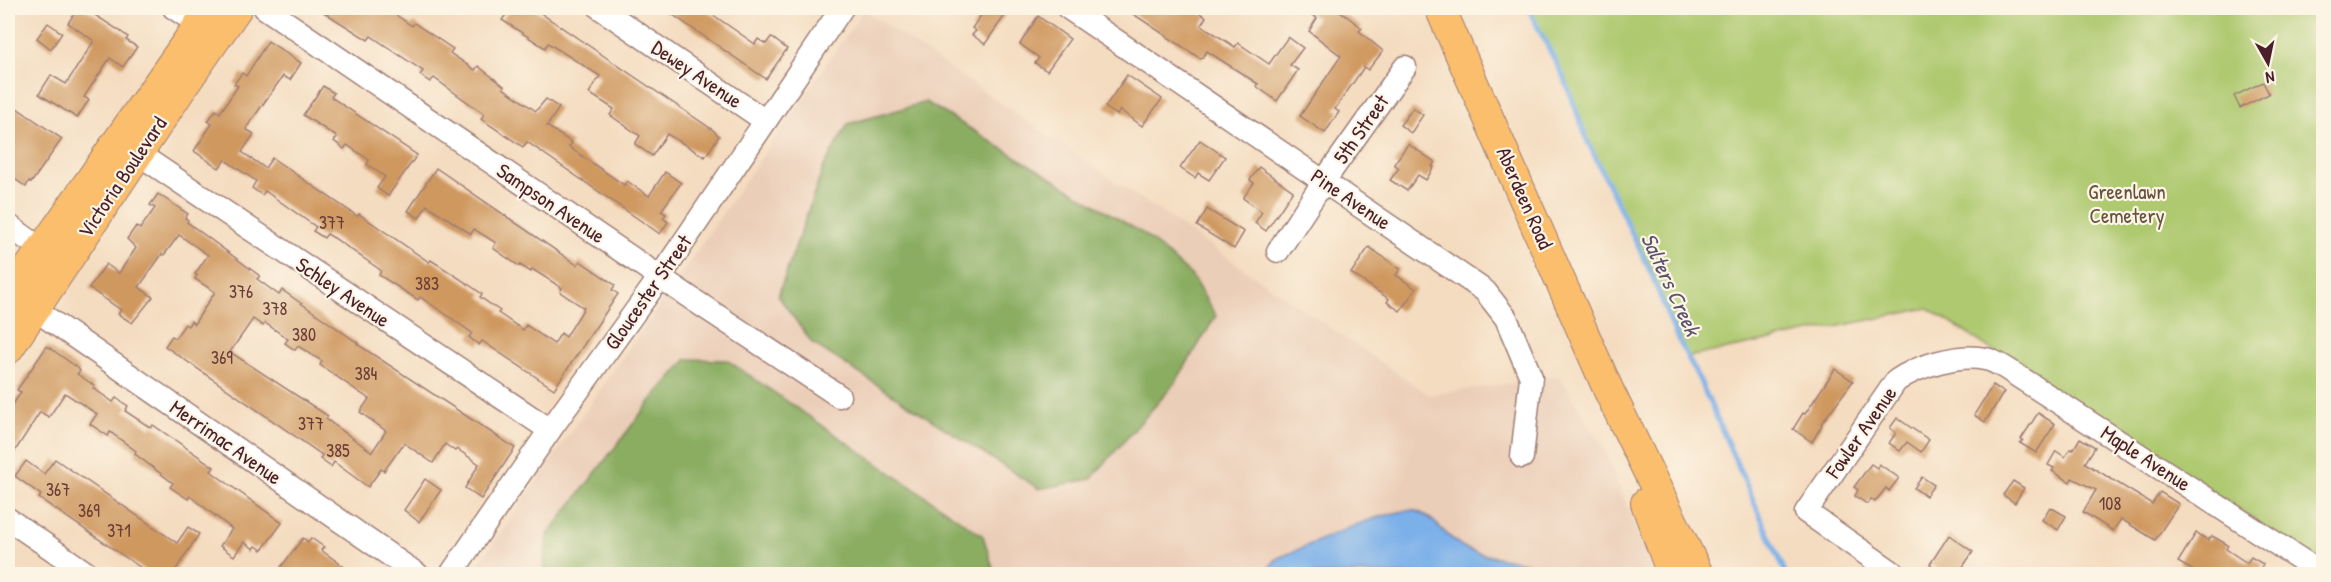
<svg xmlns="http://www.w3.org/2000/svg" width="2331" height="582" font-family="'Patrick Hand',sans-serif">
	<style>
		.built { fill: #ebceb8 }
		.green { fill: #aec96f; stroke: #7c744d; stroke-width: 1.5 }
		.forest { fill: #8aad62; stroke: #6a6646; stroke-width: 1.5 }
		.water { fill: #7bb0e9; stroke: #62688a; stroke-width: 1.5 }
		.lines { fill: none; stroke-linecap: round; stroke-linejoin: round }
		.stream { stroke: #7bb0e9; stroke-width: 5 }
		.building { fill: #cf985f; fill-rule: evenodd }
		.minor-casing { stroke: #9f7e76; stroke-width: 25 }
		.major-casing { stroke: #9f7e76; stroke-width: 32 }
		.minor { stroke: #fff; stroke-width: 22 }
		.major { stroke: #fabe6d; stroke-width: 30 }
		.labels { text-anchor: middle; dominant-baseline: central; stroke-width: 4.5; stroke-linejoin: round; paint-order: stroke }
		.number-label { font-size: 18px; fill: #6b3d38 }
		.street-label { font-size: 21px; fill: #4a1f2b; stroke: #fcf5e5 }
		.park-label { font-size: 21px; fill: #68523f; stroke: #fcf5e5 }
		.water-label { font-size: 22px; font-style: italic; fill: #5b526e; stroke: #fcf5e5 }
	</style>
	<rect width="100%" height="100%" fill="#fcf5e5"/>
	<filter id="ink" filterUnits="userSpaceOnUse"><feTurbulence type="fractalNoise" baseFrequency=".0167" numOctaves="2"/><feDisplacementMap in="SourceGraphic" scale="12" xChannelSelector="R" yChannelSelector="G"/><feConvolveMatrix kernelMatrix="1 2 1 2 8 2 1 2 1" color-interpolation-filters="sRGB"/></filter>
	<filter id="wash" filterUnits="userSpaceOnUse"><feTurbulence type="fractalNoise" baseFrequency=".008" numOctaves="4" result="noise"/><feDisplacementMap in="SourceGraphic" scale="24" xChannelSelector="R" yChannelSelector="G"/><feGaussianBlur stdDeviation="1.35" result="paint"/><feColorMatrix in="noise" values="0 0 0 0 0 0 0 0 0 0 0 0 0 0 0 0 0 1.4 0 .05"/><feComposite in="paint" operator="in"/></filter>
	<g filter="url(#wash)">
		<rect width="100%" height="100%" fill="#f4dcc0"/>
		<!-- built -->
		<path class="built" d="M864 10 1429 395 1560 376 1605 451 1654 574H472Z"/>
		<!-- green -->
		<path class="green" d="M1528 8H2323V565L1928 308 1688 357 1651 273 1587 140 1565 80Z"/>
		<!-- forest -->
		<g class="forest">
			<path d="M926 102 1144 234 1191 275 1216 316 1175 383 1091 479 1039 489 812 343 778 296 824 166 848 124Z"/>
			<path d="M687 359 727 360 983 536 993 568 982 574H543L547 536 652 399Z"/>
		</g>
		<!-- water -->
		<path class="water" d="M1414 510C1437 518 1445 538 1467 549 1493 561 1524 556 1547 574H1269L1270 566 1278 558C1318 542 1372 513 1414 510Z"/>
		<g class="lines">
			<!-- stream -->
			<path class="stream" d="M1528 8 1565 80 1587 140 1651 273 1674 331 1701 383 1786 574"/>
		</g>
		<g id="blocks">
			<!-- building -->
			<g class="building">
				<path d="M78 8H84L117 29 128 37 126 40 137 47 123 67 110 58 84 97 89 100 77 118 39 94 51 75 66 84 94 41 68 23Z"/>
				<path d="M317 8H386L412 26 414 23 453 49 450 53 475 70 478 66 504 86 503 88 536 111 546 99 559 108 547 126 572 143 569 147 624 185 627 181 649 196 665 172 681 183 661 211 666 214 663 218 668 222 660 234 527 142 523 147 481 119 484 114 434 78 430 82 420 75 423 71 371 36 368 40Z"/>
				<path d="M511 8H533L713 130 719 136 705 157 667 134 652 156 635 144 640 136 610 115 614 109 589 93 600 76 548 43 545 48 502 20Z"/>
				<path d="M663 8H703L755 44 758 39 766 44 771 37 787 49 766 79Z"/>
				<path d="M986 8H1010L985 44 972 35 976 31 972 28Z"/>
				<path d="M1124 8H1192L1206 17 1201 25 1235 47 1238 43 1269 64 1288 37 1303 48 1290 65 1298 70 1277 101 1256 86 1258 84 1207 51 1201 59Z"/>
				<path d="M1301 8H1336L1362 28 1359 31 1383 51 1368 70 1364 67 1335 109 1339 112 1325 133 1300 116 1341 56 1309 31 1317 18Z"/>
				<path d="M1038 16 1070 39 1047 71 1035 63 1039 58 1020 44Z"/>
				<path d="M48 23 62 33 51 49 37 38Z"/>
				<path d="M268 41 301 63 290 80 283 76 249 124 246 129 254 134 242 152 265 168 272 158 357 216 359 214 429 262 431 260 465 282 482 294 480 297 500 311 498 313 523 330 526 325 554 344 561 333 566 337 584 308 560 292 562 288 532 269 531 272 520 265 519 266 493 248 496 243 474 229 471 234 427 205 419 218 408 211 436 168 577 265 580 261 615 285 612 290 618 294 554 389 482 341 479 345 469 337 472 333 444 313 420 297 418 300 379 275 381 271 379 269 334 238 327 234 324 238 313 231 316 227 265 191 262 195 252 188 256 181 225 160 219 168 194 151 212 124 208 121 216 110 220 113 238 86 234 84 242 73 246 76Z"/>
				<path d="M1127 75 1162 99 1142 126 1120 110 1117 115 1105 107Z"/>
				<path d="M2263 82 2269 94 2240 108 2234 96Z"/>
				<path d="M323 86 334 93 331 97 417 155 388 196 377 188 385 177 367 164 369 160 347 145 344 149 334 141 337 137 303 115Z"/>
				<path d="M8 102 62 139 31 183 29 181 26 187 8 174Z"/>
				<path d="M1413 108 1423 115 1411 133 1400 125Z"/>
				<path d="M1200 140 1225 157 1209 180 1198 173 1195 178 1180 168Z"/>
				<path d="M1408 144 1435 162 1432 166 1434 167 1426 180 1418 175 1407 191 1390 180 1399 168 1394 164Z"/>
				<path d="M1259 167 1293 191 1266 231 1255 223 1262 212 1243 198 1254 183 1250 180Z"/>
				<path d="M158 194 188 214 185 218 188 220 187 222 260 276 257 279 279 295 282 290 358 343 357 344 515 448 481 499 465 488 479 464 457 449 455 451 445 444 433 463 404 443 384 471 381 469 368 487 334 462 331 467 320 459 322 455 165 346 172 336 175 338 185 324 188 326 191 321 194 324 215 292 195 279 197 275 195 274 208 255 179 235 164 255 162 254 139 287 153 297 132 323 118 314 121 310 89 288 106 264 119 273 136 248 127 239 136 226 140 229 155 208 150 205ZM253 319 263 326 265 323 288 339 285 343 295 350 298 346 322 361 320 365 369 399 360 412 386 431 372 452 326 419 328 416 230 352Z"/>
				<path d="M1207 209 1244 232 1234 249 1197 226Z"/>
				<path d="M1369 247 1400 269 1396 275 1416 289 1400 311 1387 302 1389 299 1351 273Z"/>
				<path d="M47 346 78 368 80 371 77 374 95 386 93 388 113 402 116 398 128 406 125 411 151 428 153 425 214 467 211 471 216 475 282 523 262 550 256 546 254 549 244 542 234 556 220 546 232 529 190 496 188 499 170 487 173 483 135 454 136 451 110 432 108 436 90 424 97 414 65 393 49 417 40 412 8 462V412L21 392 17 390Z"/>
				<path d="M1835 369 1853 381 1821 424 1822 425 1812 442 1793 429 1803 413 1805 414Z"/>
				<path d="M1993 385 2004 392 1985 422 1974 415Z"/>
				<path d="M2038 413 2055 424 2036 453 2020 443 2023 440 2021 439Z"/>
				<path d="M1897 418 1929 440 1921 452 1907 442 1900 451 1889 443 1896 433 1890 428Z"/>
				<path d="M2080 438 2095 447 2085 463 2152 504 2160 492 2179 504 2155 540 2121 519 2113 531 2083 512 2096 490 2072 478 2070 482 2052 471 2054 468 2048 465 2056 451 2065 457 2070 449 2073 450Z"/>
				<path d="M55 459 177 543 188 527 199 534 173 574H150L39 498 41 495 15 476 26 461 44 474Z"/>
				<path d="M1871 464 1877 468 1879 464 1899 478 1889 491 1886 488 1875 502 1871 499 1867 504 1855 496 1858 490 1854 487Z"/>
				<path d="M1922 477 1934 485 1926 496 1914 488Z"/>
				<path d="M425 479 441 490 419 522 404 510Z"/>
				<path d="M2013 481 2024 488 2015 503 2003 495Z"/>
				<path d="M2050 507 2066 516 2058 530 2042 520Z"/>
				<path d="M2196 533 2208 540 2212 536 2228 545 2226 549 2247 563 2251 557 2263 564 2259 571 2264 574H2199L2178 562Z"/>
				<path d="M1949 535 1973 552 1958 574H1945L1930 564Z"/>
				<path d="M303 538 308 542 311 538 324 547 321 550 354 574H290L281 567Z"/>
			</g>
		</g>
	</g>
	<g filter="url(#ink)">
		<use href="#blocks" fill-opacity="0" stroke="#9f7e76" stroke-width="1.5"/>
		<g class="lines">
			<defs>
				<g id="minor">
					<path d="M174 8 211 33"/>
					<path d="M265 8 695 301 839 396"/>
					<path d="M600 8 764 120"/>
					<path d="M1068 8 1485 291 1506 318 1531 377 1522 457"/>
					<path d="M137 153 550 430"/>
					<path d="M8 225 41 249"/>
					<path d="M1278 251 1324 181 1405 67"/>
					<path d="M34 309 417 574"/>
					<path d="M8 519 88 574"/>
					<path d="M451 574 550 430 660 277 842 8"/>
					<path d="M1895 574 1806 512 1896 381C1917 366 1959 353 1985 359 1993 360 2000 365 2007 369L2323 574"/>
				</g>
				<g id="major">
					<path d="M1440 8 1608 389 1698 574"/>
					<path d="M8 298 211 8"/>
					<path d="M8 349 183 86 237 8"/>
					<path d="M1646 503 1672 574"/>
				</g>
			</defs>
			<!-- minor casing -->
			<use href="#minor" class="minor-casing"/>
			<!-- major casing -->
			<use href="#major" class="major-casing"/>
			<!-- minor -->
			<use href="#minor" class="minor"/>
			<!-- major -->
			<use href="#major" class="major"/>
		</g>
	</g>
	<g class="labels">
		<!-- number labels -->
		<g class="number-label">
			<text x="332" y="222">377</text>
			<text x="427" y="283">383</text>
			<text x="241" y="291">376</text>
			<text x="275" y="308">378</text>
			<text x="304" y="334">380</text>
			<text x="222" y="357">369</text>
			<text x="366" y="373">384</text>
			<text x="311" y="423">377</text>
			<text x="338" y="450">385</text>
			<text x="58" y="489">367</text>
			<text x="2110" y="503">108</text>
			<text x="89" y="510">369</text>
			<text x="119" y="530">371</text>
		</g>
		<!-- street labels -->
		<g class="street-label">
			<text transform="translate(697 74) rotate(34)">Dewey Avenue</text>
			<text transform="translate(1361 129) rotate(-55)">5th Street</text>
			<text transform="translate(122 177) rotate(-56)">Victoria Boulevard</text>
			<text transform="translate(1525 198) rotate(66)">Aberdeen Road</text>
			<text transform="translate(1351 199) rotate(34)">Pine Avenue</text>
			<text transform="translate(551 203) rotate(34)">Sampson Avenue</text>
			<text transform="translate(343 292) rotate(34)">Schley Avenue</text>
			<text transform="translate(648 292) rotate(-55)">Gloucester Street</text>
			<text transform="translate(1861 432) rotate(-55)">Fowler Avenue</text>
			<text transform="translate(226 442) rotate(35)">Merrimac Avenue</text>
			<text transform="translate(2146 458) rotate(33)">Maple Avenue</text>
		</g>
		<!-- park labels -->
		<g class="park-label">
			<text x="2127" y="191">Greenlawn<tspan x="2127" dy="24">Cemetery</tspan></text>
		</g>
		<!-- water labels -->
		<g class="water-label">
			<text transform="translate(1671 284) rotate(65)">Salters Creek</text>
		</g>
	</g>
	<!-- margin -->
	<rect width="2331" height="582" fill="none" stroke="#fcf5e5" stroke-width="30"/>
	<!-- north arrow -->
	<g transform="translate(2268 63) rotate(171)" stroke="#fcf5e5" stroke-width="4.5" paint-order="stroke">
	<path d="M0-4.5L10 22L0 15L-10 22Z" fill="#4a1f2b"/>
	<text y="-9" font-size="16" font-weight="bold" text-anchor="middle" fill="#4a1f2b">N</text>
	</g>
</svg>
